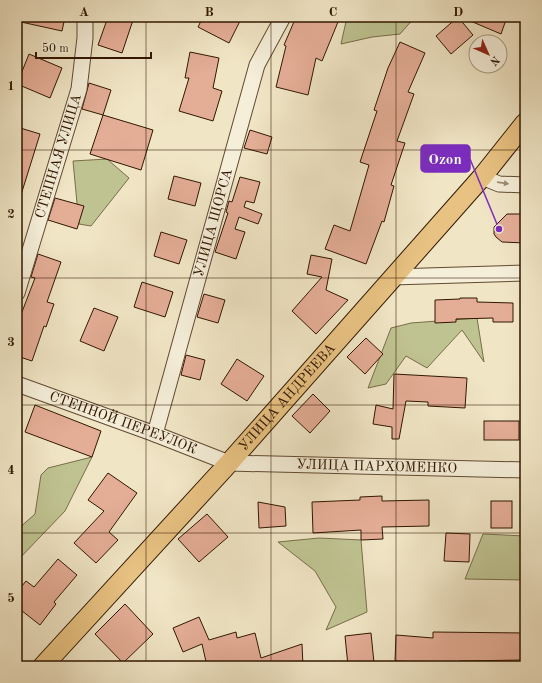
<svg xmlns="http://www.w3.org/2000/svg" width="542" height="683" font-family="'Old Standard TT',serif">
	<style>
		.green { fill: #bfc391; stroke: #786d48 }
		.building { fill: #e4ad96; stroke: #311700 }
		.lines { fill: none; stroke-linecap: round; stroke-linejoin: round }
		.minor-casing { stroke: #614a31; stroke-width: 17 }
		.major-casing { stroke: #311700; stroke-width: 21 }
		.minor { stroke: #f5eed9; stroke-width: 15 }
		.major { stroke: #e8c282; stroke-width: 19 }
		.oneway { fill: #9d8d77 }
		.grid { fill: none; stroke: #311700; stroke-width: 1; stroke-opacity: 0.55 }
		.labels { text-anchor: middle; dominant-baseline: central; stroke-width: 3; stroke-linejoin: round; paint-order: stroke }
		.street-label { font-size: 14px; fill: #311700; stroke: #f5eed9 }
		.leader { fill: none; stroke: #7b2cbf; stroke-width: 1.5 }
		.callout-dot { fill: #7b2cbf; stroke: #f5eed9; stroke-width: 1.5 }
		.callout { fill: #7b2cbf; stroke: #7b2cbf; stroke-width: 1.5 }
		.callout-label { font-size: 15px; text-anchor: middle; font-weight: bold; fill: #fff }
		.neatline { fill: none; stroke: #311700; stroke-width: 1.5 }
		.grid-label { font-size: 13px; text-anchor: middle; font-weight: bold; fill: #311700 }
	</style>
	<rect width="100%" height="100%" fill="#f0e5c5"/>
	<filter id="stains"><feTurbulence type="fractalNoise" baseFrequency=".005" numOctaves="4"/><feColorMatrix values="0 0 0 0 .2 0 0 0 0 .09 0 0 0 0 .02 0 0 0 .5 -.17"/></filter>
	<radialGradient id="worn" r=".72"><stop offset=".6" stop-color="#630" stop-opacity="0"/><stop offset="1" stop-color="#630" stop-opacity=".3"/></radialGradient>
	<!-- green -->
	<g class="green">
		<path d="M347 17H415L400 34 372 37 341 44Z"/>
		<path d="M107 159 129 178 91 226 79 224 73 161Z"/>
		<path d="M477 318 484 362 462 330 427 368 406 356 386 384 368 388 391 328 411 323Z"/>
		<path d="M92 457 65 511 17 561V530L35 514 41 475 48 468Z"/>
		<path d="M483 534 525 536V580L465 579Z"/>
		<path d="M319 538 361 540 367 612 326 630 336 607 315 571 278 542Z"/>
	</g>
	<!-- building -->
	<g class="building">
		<path d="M22 17H65L62 31 21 22Z"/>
		<path d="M108 17H134L122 53 98 45Z"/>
		<path d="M203 17H242L229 43 198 27Z"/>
		<path d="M296 17H340L322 61 316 58 308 95 276 87 286 46 284 45Z"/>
		<path d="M458 17 473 35 451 54 436 36Z"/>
		<path d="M461 17H507L501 34Z"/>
		<path d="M400 42 425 53 408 92 414 94 397 141 405 143 391 185 394 186 384 222 382 221 366 264 325 249 334 225 350 231 369 165 360 162 377 111 374 110 388 68Z"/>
		<path d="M190 52 219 58 213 88 222 91 213 121 179 111 189 78H185Z"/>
		<path d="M29 54 62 68 50 98 17 84Z"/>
		<path d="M89 83 111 90 103 115 82 109Z"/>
		<path d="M103 115 153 130 141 170 90 154Z"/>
		<path d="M17 127 40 134 20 198H17Z"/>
		<path d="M250 130 272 137 267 154 244 148Z"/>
		<path d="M174 176 201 183 195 206 168 199Z"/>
		<path d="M240 177 260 182 254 203 246 201 244 207 262 214 258 224 239 217 235 229 245 232 236 259 215 252 228 213 226 212 229 201 232 202Z"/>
		<path d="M55 198 84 206 77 229 48 220Z"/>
		<path d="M507 214H525V243L502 242 496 237 494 234V227Z"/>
		<path d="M161 232 187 240 179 264 154 256Z"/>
		<path d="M38 254 61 262 47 302 54 304 46 327 44 326 32 361 17 356V325L35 278 31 277Z"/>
		<path d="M311 255 332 259 326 290 348 300 316 334 292 311 322 277 307 274Z"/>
		<path d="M142 282 173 292 165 317 134 307Z"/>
		<path d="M204 294 225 300 218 323 197 317Z"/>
		<path d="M460 298H477V302L513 303V322H493V318L456 319V322L435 323V300L460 299Z"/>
		<path d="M94 308 118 317 104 351 80 341Z"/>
		<path d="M366 338 383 354 365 374 347 357Z"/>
		<path d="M186 355 205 360 200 380 181 375Z"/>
		<path d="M237 359 264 376 247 401 221 384Z"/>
		<path d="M394 374 467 378 465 408 428 406V402L406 401 399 439H392V427L373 424 376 405 393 409Z"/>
		<path d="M313 394 330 411 310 433 292 416Z"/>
		<path d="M35 405 101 431 92 457 25 432Z"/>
		<rect x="484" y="421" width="35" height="19"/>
		<path d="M108 473 137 493 109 532 118 540 96 563 74 543 104 511 88 500Z"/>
		<path d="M382 496V501L429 500V526L382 527 383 539 361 540V530L313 533 312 502 360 500V497Z"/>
		<rect x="491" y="501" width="21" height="27"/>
		<path d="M258 502 285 507 286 526 259 528Z"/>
		<path d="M207 514 228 537 199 562 178 539Z"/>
		<path d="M446 533 470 534 469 562 444 561Z"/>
		<path d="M58 559 77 575 54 602 56 604 40 625 17 607V592L26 581 34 587Z"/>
		<path d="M125 604 153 634 123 663 95 634Z"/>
		<path d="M199 617 209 640 236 632 237 638 255 633 261 658 302 644 303 666H207L202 644 183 652 173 628Z"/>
		<path d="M433 632 525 633V660L459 661V664L395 661 396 635 433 638Z"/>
		<path d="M371 633 374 663 348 666 345 636Z"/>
	</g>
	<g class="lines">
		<defs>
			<g id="minor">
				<path d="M482 177 499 184 525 185"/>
				<path d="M392 277 525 273"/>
				<path id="s1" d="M17 293 79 89 85 38V17"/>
				<path id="s2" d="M17 384 155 434 229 463 525 470"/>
				<path id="s3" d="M155 434 257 65 283 17"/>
			</g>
			<g id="major">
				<path id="s4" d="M43 666 229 463 482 177 525 123"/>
			</g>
		</defs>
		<!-- minor casing -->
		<use href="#minor" class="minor-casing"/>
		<!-- major casing -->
		<use href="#major" class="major-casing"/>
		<!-- minor -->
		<use href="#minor" class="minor"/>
		<!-- major -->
		<use href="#major" class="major"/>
	</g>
	<!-- one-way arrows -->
	<defs><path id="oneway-solid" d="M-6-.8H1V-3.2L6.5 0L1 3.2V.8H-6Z"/></defs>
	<use class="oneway" href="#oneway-solid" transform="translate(503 183) rotate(8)"/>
	<!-- grid -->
	<path class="grid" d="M146 17V666M271 17V666M396 17V666M17 150H525M17 278H525M17 405H525M17 533H525"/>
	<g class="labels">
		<!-- street labels -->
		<g class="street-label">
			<text stroke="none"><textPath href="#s1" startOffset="143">СТЕПНАЯ УЛИЦА</textPath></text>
			<text stroke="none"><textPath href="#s3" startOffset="219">УЛИЦА ЩОРСА</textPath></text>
			<text stroke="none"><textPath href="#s4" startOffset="363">УЛИЦА АНДРЕЕВА</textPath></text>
			<text stroke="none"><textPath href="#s2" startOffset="113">СТЕПНОЙ ПЕРЕУЛОК</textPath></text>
			<text stroke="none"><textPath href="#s2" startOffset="374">УЛИЦА ПАРХОМЕНКО</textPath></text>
		</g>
	</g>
	<!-- callouts -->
	<path class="leader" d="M499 229L470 159"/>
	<circle class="callout-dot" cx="499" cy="229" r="4"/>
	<rect class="callout" x="421" y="145" width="49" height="27" rx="4"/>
	<g class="callout-label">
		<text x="445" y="164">Ozon</text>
	</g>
	<!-- margin -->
	<rect width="542" height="683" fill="none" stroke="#f0e5c5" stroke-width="44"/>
	<!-- north arrow -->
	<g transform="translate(488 54) rotate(135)"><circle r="19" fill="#f5eed9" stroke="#a79882"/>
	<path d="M0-3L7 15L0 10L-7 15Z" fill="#8f2418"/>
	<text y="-6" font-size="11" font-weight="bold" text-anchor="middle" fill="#311700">N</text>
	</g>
	<!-- scale -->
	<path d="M36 52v6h115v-6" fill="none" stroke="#311700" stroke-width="2"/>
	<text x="42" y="52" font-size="12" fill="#311700" stroke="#f5eed9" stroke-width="3" paint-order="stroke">50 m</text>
	<rect x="22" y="22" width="498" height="639" class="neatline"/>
	<g class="grid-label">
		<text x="84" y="16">A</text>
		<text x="209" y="16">B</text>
		<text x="333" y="16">C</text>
		<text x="458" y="16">D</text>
		<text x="11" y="90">1</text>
		<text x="11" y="218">2</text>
		<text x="11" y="346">3</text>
		<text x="11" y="474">4</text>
		<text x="11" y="602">5</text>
	</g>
	<rect width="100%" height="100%" filter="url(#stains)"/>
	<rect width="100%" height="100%" fill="url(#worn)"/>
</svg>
